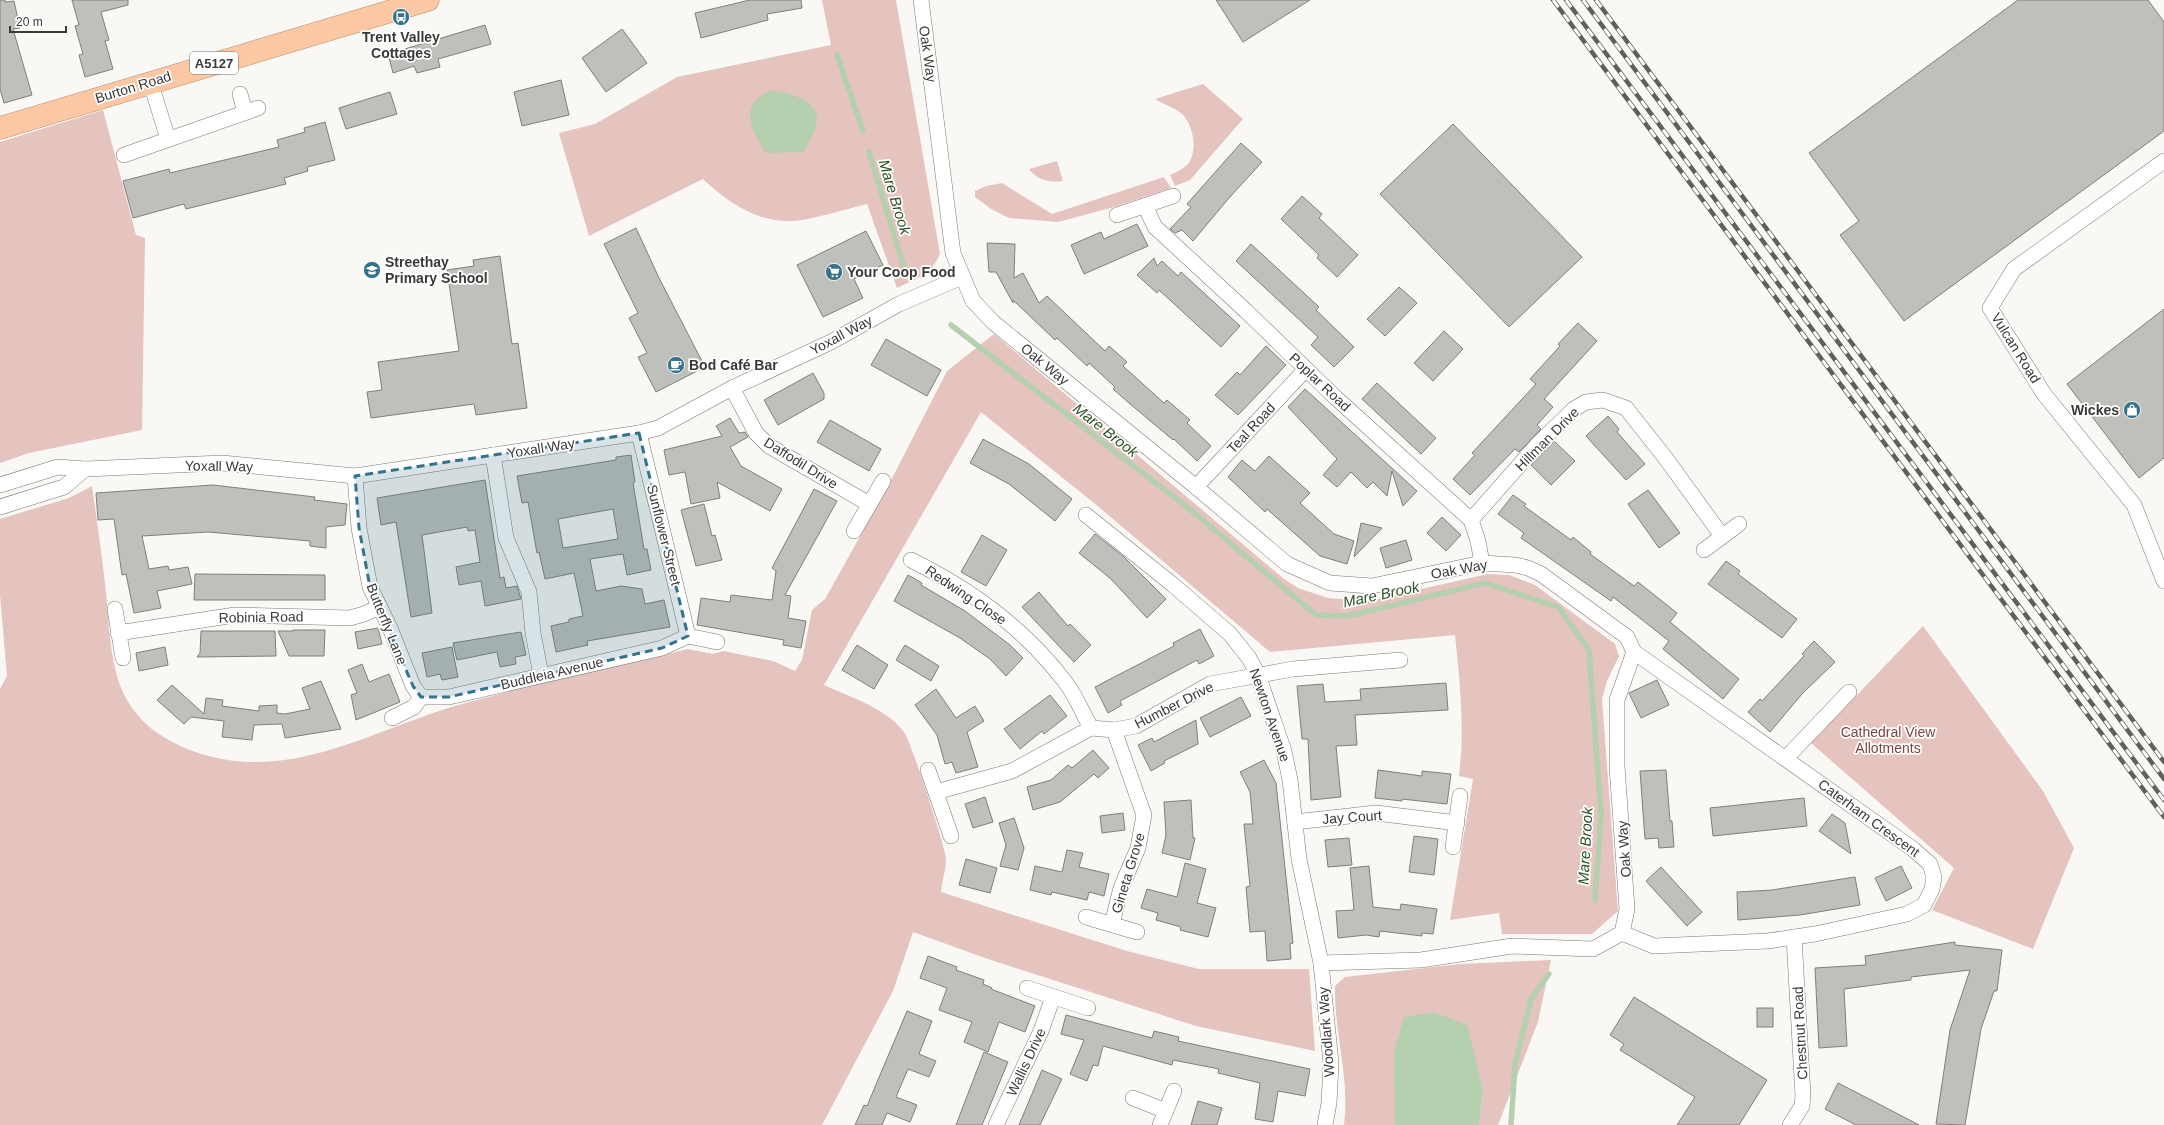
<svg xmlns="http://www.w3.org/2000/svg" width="2164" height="1125" font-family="Helvetica,sans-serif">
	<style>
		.green { fill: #e5c3bf }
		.water { fill: #b5d0af }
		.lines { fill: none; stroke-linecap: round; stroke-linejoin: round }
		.stream { stroke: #b5d0af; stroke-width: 5.5 }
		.building { fill: #bfbfbb; stroke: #7f7f7b; fill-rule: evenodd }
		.minor-casing { stroke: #7b7975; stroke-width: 16 }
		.trunk-casing { stroke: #b78d70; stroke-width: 23 }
		.minor { stroke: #fff; stroke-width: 15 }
		.trunk { stroke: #fcc8a4; stroke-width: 22 }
		.rail-casing { stroke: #605f5e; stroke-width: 4.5 }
		.rail { stroke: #fff; stroke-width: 3; stroke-dasharray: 9; stroke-linecap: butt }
		.marked { fill: #367289; fill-opacity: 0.2; stroke: #367289; stroke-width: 3; stroke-dasharray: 8 5; stroke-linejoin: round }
		.labels { text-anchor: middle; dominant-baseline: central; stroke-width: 3.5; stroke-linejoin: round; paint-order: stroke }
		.shield { fill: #fff; stroke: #757474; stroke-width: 1 }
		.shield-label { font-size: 13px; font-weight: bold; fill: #3a3938 }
		.poi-label { font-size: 14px; font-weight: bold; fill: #3a3938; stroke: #fff; text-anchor: start }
		.street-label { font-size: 14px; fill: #3a3938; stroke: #fff }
		.park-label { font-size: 14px; fill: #7f443f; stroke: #fff }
		.water-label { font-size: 15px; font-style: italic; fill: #2c5024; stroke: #fff }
	</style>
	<rect width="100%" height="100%" fill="#faf8f4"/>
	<!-- green -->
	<g class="green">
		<path d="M822 0H896L940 254C931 275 917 278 897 288L867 204C846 209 812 220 792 221 758 223 727 202 703 179L589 236 559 133 595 124 677 77 831 45Z"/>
		<path d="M1203 84 1243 119 1190 180 1175 186 1170 175C1177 172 1187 167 1190 161 1197 148 1193 127 1184 116 1178 109 1163 104 1155 99Z"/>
		<path d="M103 110 136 235 145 238 142 430 29 453 0 463V142Z"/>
		<path d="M1057 161 1063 181C1050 183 1037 180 1029 169Z"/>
		<path d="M1164 177 1171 188 1114 207 1058 222 1009 218 991 209 975 197V191L986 186 1002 183 1052 214Z"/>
		<path d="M994 334 1284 579 1298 588 1328 598 1368 601 1488 574 1509 575 1535 585 1615 644 1619 656 1607 681 1602 699 1618 911 1592 934H1502L1499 913 1450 920 1473 779 1459 776C1465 728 1460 683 1455 635L1270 652 1100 508 981 412 824 685C850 697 886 708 904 732 911 741 946 849 946 859 946 870 942 881 941 892L1127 951 1199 969H1309L1315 1051 1196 1026 985 958 913 932 893 991 822 1125H0V689L7 676 0 595V519L69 498 92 486C97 521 102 556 106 592 109 624 110 671 127 700 141 724 160 737 185 748 286 790 374 727 469 702 542 683 615 667 688 649L713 654 723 651 773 661 795 671 802 660 812 610 825 599 885 492 947 371Z"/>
		<path d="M1923 626 2043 791 2074 848 2033 949 1932 910 1954 868 1811 743Z"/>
		<path d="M1551 960 1538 1022 1498 1125H1479L1483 1091 1396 1121 1395 1125H1344C1350 1076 1334 1034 1335 986L1345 977 1460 964Z"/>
	</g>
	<!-- water -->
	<g class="water">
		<path d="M772 90C786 92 816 99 817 118 817 129 809 143 803 152L766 153C750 129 738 103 772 90Z"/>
		<path d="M1434 1012 1467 1025 1483 1091 1479 1125H1395L1394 1053 1404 1017Z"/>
	</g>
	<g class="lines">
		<!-- stream -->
		<g class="stream">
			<path d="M837 55 863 131"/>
			<path d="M869 152 905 271"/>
			<path d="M951 325 1192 511 1316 615 1348 616 1485 583 1558 607 1589 650 1601 814 1595 901"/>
			<path d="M1511 1125 1515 1065 1531 999 1549 974"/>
		</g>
	</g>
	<!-- building -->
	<g class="building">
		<path d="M0 0H5V2L14 1 20 28 13 29 32 95 4 103 0 89Z"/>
		<path d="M72 0H128V5L101 12 109 40 105 41 113 69 85 77 79 55 83 54 75 26 79 25Z"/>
		<path d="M750 0H801L802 8 767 14 768 20 701 38 695 13Z"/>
		<path d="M1216 0H1310L1243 42Z"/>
		<path d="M2018 0H2148L2164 22V131L1904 321 1840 235 1859 221 1809 153Z"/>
		<path d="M485 25 491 44 438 59 440 67 417 73 414 66 393 73 388 54Z"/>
		<path d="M622 29 647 63 606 92 582 58Z"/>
		<path d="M561 80 569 115 522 126 514 92Z"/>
		<path d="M390 92 397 114 346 129 339 108Z"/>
		<path d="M325 122 335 160 307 167 308 171 284 178 286 184 186 209 184 204 133 218 123 181 169 169 170 173 279 147 277 140 305 132 304 128Z"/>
		<path d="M1453 124 1582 257 1509 327 1380 194Z"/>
		<path d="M1241 143 1262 162 1229 198 1193 241 1182 230 1175 233 1170 229 1191 207 1187 204Z"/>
		<path d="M1302 196 1322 214 1319 218 1358 255 1337 277 1317 258 1319 255 1281 219Z"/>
		<path d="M1137 224 1148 246 1084 274 1071 245 1101 232 1104 239Z"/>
		<path d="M636 228 659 278 705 367 656 392 638 357 647 353 629 318 638 313 604 244Z"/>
		<path d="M866 231 883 265 854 279 863 298 823 317 797 265Z"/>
		<path d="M987 243 1015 244 1014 278 1023 273 1039 303 1047 296 1105 351 1109 346 1127 362 1123 366 1164 403 1167 400 1190 420 1187 423 1211 446 1197 461 1174 439 1173 440 1129 403 1113 389 1115 387 1089 363 1087 366 1057 338 1055 340 1013 300V303L996 272H989Z"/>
		<path d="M1251 244 1319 307 1316 310 1354 347 1334 367 1311 345 1318 337 1236 261Z"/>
		<path d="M500 256 512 344 518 343 527 408 476 415 474 404 371 418 367 392 382 390 378 362 459 351 447 270 474 266 473 260Z"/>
		<path d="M1154 258 1157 266 1162 261 1178 276 1181 272 1240 326 1221 347 1159 290 1157 293 1137 275Z"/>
		<path d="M1399 287 1417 303 1385 336 1367 319Z"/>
		<path d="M2164 309V458L2139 478 2067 384Z"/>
		<path d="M1578 323 1597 341 1544 399 1553 407 1537 425 1541 429 1519 452 1515 449 1470 495 1453 479 1475 455 1472 453 1536 384 1530 379 1560 346 1558 344Z"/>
		<path d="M1444 331 1463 349 1433 381 1414 363Z"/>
		<path d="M886 339 941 370 927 396 871 365Z"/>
		<path d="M1266 346 1286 365 1238 415 1215 395 1237 372 1240 375Z"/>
		<path d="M813 373 824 393V399L778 425 764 400Z"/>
		<path d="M1377 383 1436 438 1421 454 1362 399Z"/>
		<path d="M1305 389 1417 491 1403 506 1392 471 1387 496 1373 482 1367 488 1351 472 1337 487 1323 475 1337 459 1288 407Z"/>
		<path d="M1608 416 1619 429 1617 432 1645 464 1626 480 1586 436Z"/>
		<path d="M730 418 739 433 745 432 748 437 730 447 741 466 782 489 770 511 717 482 720 498 691 504 685 472 669 475 664 450 722 436 716 426Z"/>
		<path d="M830 420 881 449 869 471 817 442Z"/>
		<path d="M983 439 1029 464 1072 499 1055 521 1009 484 970 463Z"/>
		<path d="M1554 441 1575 461 1551 485 1531 465Z"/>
		<path d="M631 455 635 482 633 483 644 549H647L651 570 627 575 623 554 590 559 596 591 621 586 642 589 645 604 664 600 670 627 587 641 588 645 556 652 551 626 569 622V619L583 616 574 573 545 579 539 552 537 553 528 502 522 503 517 476 616 460V457ZM613 509 618 539 563 548 558 519Z"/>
		<path d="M1269 456 1310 493 1300 503 1334 534 1354 541 1347 564 1320 556 1267 509 1265 512 1228 477 1242 460 1255 471Z"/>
		<path d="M485 480 500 578 504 577 506 588 517 586 521 599 485 606 481 581 459 585 456 567 480 562 475 530 468 531 467 527 422 535 432 613 411 617 396 522 381 525 377 498Z"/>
		<path d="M213 485 315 497 314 500 347 504 345 525 326 527V548L310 546V541L208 532 142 536 149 569 168 566 169 570 188 567 192 584 157 591 161 608 134 613 126 574 122 575 114 519 98 520 96 493Z"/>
		<path d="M814 489 837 501 785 595 791 596 788 618 806 621 801 648 783 645 784 640 697 625 701 598 730 602 731 595 772 600 776 571 772 568Z"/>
		<path d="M1648 490 1680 533 1659 548 1628 504Z"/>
		<path d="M1513 495 1526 504 1524 506 1571 540 1573 537 1591 552 1590 554 1634 586 1638 582 1677 613 1670 622 1739 679 1723 699 1663 649 1669 641 1613 597 1611 601 1521 538 1524 533 1498 514Z"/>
		<path d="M704 504 712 536 715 535 722 560 696 566 681 510Z"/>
		<path d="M1442 517 1461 535 1446 551 1427 533Z"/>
		<path d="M1361 523 1382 528 1354 557Z"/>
		<path d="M1095 534 1124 557 1166 599 1147 618 1111 579 1079 553Z"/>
		<path d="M982 535 1007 550 986 586 961 572Z"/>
		<path d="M1406 540 1412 560 1386 568 1380 548Z"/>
		<path d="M1726 561 1740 571 1738 574 1797 619 1782 638 1708 584Z"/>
		<path d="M195 574 325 575V600H194Z"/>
		<path d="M908 575 922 583 921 585 965 611 1010 645 1023 658 1006 676 990 659 960 638 894 601Z"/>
		<path d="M1039 592 1068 626 1070 624 1091 645 1074 662 1022 607Z"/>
		<path d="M378 628 382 644 358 649 355 632Z"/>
		<path d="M1200 629 1214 656 1199 664 1197 660 1154 683 1120 701 1122 705 1108 713 1095 687 1174 646 1173 643Z"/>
		<path d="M293 630H325L324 656H289L278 631H293Z"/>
		<path d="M201 631H275L276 656 197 657 200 653Z"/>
		<path d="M521 632 526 655 515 657 516 664 500 667 497 652 457 660 453 643Z"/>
		<path d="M1814 641 1835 662 1802 694 1770 732 1748 712 1760 699 1762 701 1804 656 1802 654Z"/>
		<path d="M857 645 888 665 874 689 842 670Z"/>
		<path d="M905 645 939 666 931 681 896 660Z"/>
		<path d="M165 647 168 665 139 671 136 653Z"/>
		<path d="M452 647 458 677 442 680 440 674 427 677 422 653Z"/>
		<path d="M362 664 369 682 389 674 400 702 356 720 351 695 357 693 348 670Z"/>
		<path d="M1657 680 1669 705 1641 718 1629 693Z"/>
		<path d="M321 681 341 729 285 738 282 724 254 725 252 740 222 737 224 721 191 717 184 724 157 700 172 685 204 714 206 698 223 700 222 706 259 711V706L277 705V713L285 714 310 709 302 688Z"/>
		<path d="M1446 683 1448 710 1355 715 1357 745 1336 746 1341 797 1311 800 1308 739H1302L1297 686 1323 684 1325 702 1361 700 1360 689Z"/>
		<path d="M936 689 956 718 975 706 984 721 967 732 978 767 956 773 952 762 945 764 937 735 915 705Z"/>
		<path d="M1050 695 1067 716 1044 734 1042 731 1020 749 1004 729Z"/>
		<path d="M1241 697 1251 716 1210 737 1200 718Z"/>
		<path d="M1196 720 1198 744 1164 761 1165 763 1151 771 1138 745 1152 738 1154 742Z"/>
		<path d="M1093 750 1109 768 1098 778 1094 774 1060 802 1033 810 1027 787 1051 780 1068 765 1072 768Z"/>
		<path d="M1264 760 1276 783 1293 943 1290 944 1291 959 1267 961 1265 931 1250 932 1246 887 1250 886 1244 824H1253L1250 792 1240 772Z"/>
		<path d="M1378 770 1422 776V771L1451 774 1447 804 1402 799V801L1375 798Z"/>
		<path d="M1666 770 1670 821H1672L1674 847 1659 848 1658 838 1645 839 1640 771Z"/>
		<path d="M985 797 993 822 973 828 965 804Z"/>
		<path d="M1804 798 1807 826 1713 836 1710 808Z"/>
		<path d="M1191 800 1193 838H1195L1190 860 1162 853 1166 835 1164 802Z"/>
		<path d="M1123 813 1125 830 1102 833 1100 816Z"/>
		<path d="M1832 814 1845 823 1851 854 1819 831Z"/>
		<path d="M1014 818 1024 848 1018 870 1000 866 1006 845 999 823Z"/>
		<path d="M1414 836 1438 839 1434 875 1409 872Z"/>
		<path d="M1349 838 1352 865 1328 867 1325 840Z"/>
		<path d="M1067 850 1083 853 1079 867 1109 874 1104 896 1089 892 1087 900 1052 892 1051 895 1030 890 1035 866 1062 872Z"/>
		<path d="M966 859 997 868 990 893 959 885Z"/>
		<path d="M1185 863 1206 869 1197 903 1216 908 1208 937 1180 930 1181 927 1156 920 1158 913 1141 908 1147 889 1177 897Z"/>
		<path d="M1369 866 1373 907 1400 910 1401 904 1437 909 1433 934 1422 933V936L1380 931 1379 937 1366 935 1338 938 1336 911 1354 910 1350 868Z"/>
		<path d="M1901 866 1912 888 1886 901 1875 878Z"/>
		<path d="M1661 867 1702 912 1687 926 1646 881Z"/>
		<path d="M1855 877 1860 905 1800 915 1738 920 1737 892 1772 890Z"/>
		<path d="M1955 942V945L2002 950 1997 991H1994L1981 1029 1965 1125 1936 1124 1950 1030 1970 970 1911 977V980L1844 989 1847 1046 1819 1048 1815 968 1866 965 1865 956Z"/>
		<path d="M928 956 957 967 956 970 984 980 983 984 992 988 991 989 1035 1006 1025 1032 999 1022 988 1052 964 1042 972 1022 939 1010 947 988 920 978Z"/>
		<path d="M1634 997 1767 1080 1739 1125H1677L1695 1097 1620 1050 1624 1044 1610 1035Z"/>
		<rect x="1757" y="1008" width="16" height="19"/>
		<path d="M907 1011 932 1021 919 1054 936 1061 929 1077 908 1069 896 1097 917 1105 910 1122 887 1113 882 1125H855L864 1105 867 1106Z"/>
		<path d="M1066 1015 1152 1038 1154 1031 1179 1037 1178 1041 1310 1069 1305 1096 1278 1091 1273 1122 1255 1119 1260 1083 1218 1073 1219 1069 1173 1060 1172 1065 1103 1046 1098 1066 1093 1065 1087 1081 1070 1074 1084 1040 1061 1034Z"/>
		<path d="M984 1052 1008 1062 982 1125H956Z"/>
		<path d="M1042 1070 1062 1079 1040 1125H1019Z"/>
		<path d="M1838 1083 1875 1102 1919 1125H1856L1825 1109Z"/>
		<path d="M1198 1101 1222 1108 1217 1125H1191Z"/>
	</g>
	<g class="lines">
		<defs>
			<g id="minor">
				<path d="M921 0 953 253 973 301 994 323 1196 487 1287 564 1330 583 1372 586 1482 563 1515 565 1528 568 1541 574 1627 637 1634 652 1617 700V766L1627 909 1622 933 1593 949 1512 946 1421 960 1321 963"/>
				<path d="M150 81 168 139"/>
				<path d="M240 94 245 112"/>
				<path d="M124 155 258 108"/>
				<path d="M2164 161 2014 269 1990 308 2044 394 2134 505 2164 581"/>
				<path d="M1145 206 1155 227 1246 311 1336 398 1471 520 1478 541 1482 563"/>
				<path d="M1117 215 1173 196"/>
				<path d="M732 388 756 433 769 446 869 504"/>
				<path d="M639 433 688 636"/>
				<path d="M493 455 506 538 529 592 533 633 541 675"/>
				<path d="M355 476 359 528 370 587 390 628 413 686 421 697"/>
				<path d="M0 485 58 467 85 469 222 463 355 476 639 433 658 428 732 388 831 342 899 304 962 277"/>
				<path d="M1196 487 1306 369"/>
				<path d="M0 507 64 487 85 469"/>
				<path d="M1086 515 1172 584 1230 634 1249 658 1258 675 1284 751 1290 780 1299 859 1321 963 1331 1063 1329 1103 1325 1125"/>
				<path d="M1471 520 1538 444 1574 409 1586 402 1603 400 1626 408 1667 460 1722 536"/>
				<path d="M854 531 883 481"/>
				<path d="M1704 550 1739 524"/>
				<path d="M911 560C970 589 1026 630 1066 683 1076 696 1083 714 1091 728"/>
				<path d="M115 609 123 658"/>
				<path d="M118 633 235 615 350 618 364 614 379 607"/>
				<path d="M392 718 414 707 421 697H449L662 648 688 636 717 642"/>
				<path d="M1786 758 1849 692"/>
				<path d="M928 770 951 836"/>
				<path d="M936 792 1012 771 1091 728 1114 730 1136 726 1210 684 1293 669 1400 660"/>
				<path d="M1295 822 1376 813 1457 823"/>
				<path d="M1453 847 1460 796"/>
				<path d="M1086 917 1137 932"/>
				<path d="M1112 924 1121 888 1138 848 1144 815 1114 730"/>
				<path d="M1622 933 1654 946 1768 941 1815 934 1907 914 1924 905 1932 889 1934 877 1930 864 1913 849 1634 652"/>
				<path d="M1027 988 1088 1008"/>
				<path d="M1133 1098 1166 1111"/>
				<path d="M996 1125 1041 1031 1053 997"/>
				<path d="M1160 1125 1174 1091"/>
				<path d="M1790 1125 1802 1106 1803 1096 1794 937"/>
			</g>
			<path id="trunk" d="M0 128 428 0"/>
		</defs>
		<!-- minor casing -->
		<use href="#minor" class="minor-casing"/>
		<!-- trunk casing -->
		<use href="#trunk" class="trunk-casing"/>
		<!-- minor -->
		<use href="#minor" class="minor"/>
		<!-- trunk -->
		<use href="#trunk" class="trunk"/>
		<defs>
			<g id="rail">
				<path d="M1553 0 2164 817"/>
				<path d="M1566 0 2164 800"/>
				<path d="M1583 0 2164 779"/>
				<path d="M1596 0 2164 762"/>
			</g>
		</defs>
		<!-- rail casing -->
		<use href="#rail" class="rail-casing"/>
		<!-- rail -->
		<use href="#rail" class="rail"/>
	</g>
	<!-- marked area -->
	<path class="marked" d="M639 433 688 636 662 648 449 697H421L413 686 370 587 359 528 355 476Z"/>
	<!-- icons -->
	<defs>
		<symbol id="bus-disc" viewBox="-11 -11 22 22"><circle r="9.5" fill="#367289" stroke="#fff"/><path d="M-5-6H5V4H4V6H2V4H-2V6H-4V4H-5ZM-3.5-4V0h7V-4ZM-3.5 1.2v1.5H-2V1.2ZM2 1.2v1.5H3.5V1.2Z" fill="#fff"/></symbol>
		<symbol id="school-disc" viewBox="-11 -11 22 22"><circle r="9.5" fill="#367289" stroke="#fff"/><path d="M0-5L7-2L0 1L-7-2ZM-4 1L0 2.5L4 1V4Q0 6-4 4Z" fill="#fff"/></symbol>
		<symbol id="supermarket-disc" viewBox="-11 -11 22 22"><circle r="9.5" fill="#367289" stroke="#fff"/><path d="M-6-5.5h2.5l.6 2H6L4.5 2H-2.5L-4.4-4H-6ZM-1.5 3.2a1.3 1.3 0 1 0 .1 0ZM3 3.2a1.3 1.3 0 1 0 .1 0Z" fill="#fff"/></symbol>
		<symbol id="cafe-disc" viewBox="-11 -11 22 22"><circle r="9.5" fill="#367289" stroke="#fff"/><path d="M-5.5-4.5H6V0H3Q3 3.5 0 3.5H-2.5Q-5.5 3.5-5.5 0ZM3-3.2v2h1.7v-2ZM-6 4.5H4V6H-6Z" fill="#fff"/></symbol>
		<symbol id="shop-disc" viewBox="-11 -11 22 22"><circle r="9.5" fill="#367289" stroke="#fff"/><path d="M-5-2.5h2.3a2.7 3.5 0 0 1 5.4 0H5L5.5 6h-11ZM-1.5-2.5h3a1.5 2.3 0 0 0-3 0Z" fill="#fff"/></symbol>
	</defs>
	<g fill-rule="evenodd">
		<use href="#bus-disc" x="391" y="7" width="20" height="20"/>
		<use href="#school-disc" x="362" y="260" width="20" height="20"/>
		<use href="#supermarket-disc" x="824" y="262" width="20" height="20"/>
		<use href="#cafe-disc" x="666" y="355" width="20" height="20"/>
		<use href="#shop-disc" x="2122" y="400" width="20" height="20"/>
	</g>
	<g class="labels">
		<!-- shield labels -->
		<rect class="shield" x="190" y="52" width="48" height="22" rx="3"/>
		<g class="shield-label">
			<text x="214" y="63">A5127</text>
		</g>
		<!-- poi labels -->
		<g class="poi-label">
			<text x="401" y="37" text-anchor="middle">Trent Valley<tspan x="401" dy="16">Cottages</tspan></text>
			<text x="385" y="262">Streethay<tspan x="385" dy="16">Primary School</tspan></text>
			<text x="847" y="272">Your Coop Food</text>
			<text x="689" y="365">Bod Café Bar</text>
			<text x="2119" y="410" text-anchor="end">Wickes</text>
		</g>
		<!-- street labels -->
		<g class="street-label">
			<text transform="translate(928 54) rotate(82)">Oak Way</text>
			<text transform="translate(133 87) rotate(-17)">Burton Road</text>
			<text transform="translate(841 335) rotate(-28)">Yoxall Way</text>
			<text transform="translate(2016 348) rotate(58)">Vulcan Road</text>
			<text transform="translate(1045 364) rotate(39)">Oak Way</text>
			<text transform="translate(1320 382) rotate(43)">Poplar Road</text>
			<text transform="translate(1251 428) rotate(-47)">Teal Road</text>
			<text transform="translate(1547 439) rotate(-45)">Hillman Drive</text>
			<text transform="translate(541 448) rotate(-9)">Yoxall Way</text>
			<text transform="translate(801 463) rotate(32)">Daffodil Drive</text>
			<text transform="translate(219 466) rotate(1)">Yoxall Way</text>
			<text transform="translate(664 535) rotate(76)">Sunflower Street</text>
			<text transform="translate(1459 569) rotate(-10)">Oak Way</text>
			<text transform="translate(966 595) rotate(34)">Redwing Close</text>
			<text transform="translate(261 617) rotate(-1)">Robinia Road</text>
			<text transform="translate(387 624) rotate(68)">Butterfly Lane</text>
			<text transform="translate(552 673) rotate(-13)">Buddleia Avenue</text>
			<text transform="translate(1174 705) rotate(-27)">Humber Drive</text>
			<text transform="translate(1270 715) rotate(71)">Newton Avenue</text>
			<text transform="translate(1352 817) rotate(-4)">Jay Court</text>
			<text transform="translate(1869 818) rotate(36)">Caterham Crescent</text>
			<text transform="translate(1624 849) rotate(-94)">Oak Way</text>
			<text transform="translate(1128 873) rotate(-73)">Gineta Grove</text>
			<text transform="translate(1326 1032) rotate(-94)">Woodlark Way</text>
			<text transform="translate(1800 1033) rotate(-93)">Chestnut Road</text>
			<text transform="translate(1026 1062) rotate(-65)">Wallis Drive</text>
		</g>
		<!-- park labels -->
		<g class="park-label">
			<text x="1888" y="732">Cathedral View<tspan x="1888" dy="16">Allotments</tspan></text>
		</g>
		<!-- water labels -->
		<g class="water-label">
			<text transform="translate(895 197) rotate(73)">Mare Brook</text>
			<text transform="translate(1106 430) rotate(38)">Mare Brook</text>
			<text transform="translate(1381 594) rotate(-12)">Mare Brook</text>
			<text transform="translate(1585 846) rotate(-87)">Mare Brook</text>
		</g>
	</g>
	<!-- scale -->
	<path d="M10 26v6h56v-6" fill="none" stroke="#3a3938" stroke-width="2"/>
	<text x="16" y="26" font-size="12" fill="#3a3938" stroke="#ffffff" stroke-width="3" paint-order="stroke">20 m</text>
</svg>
